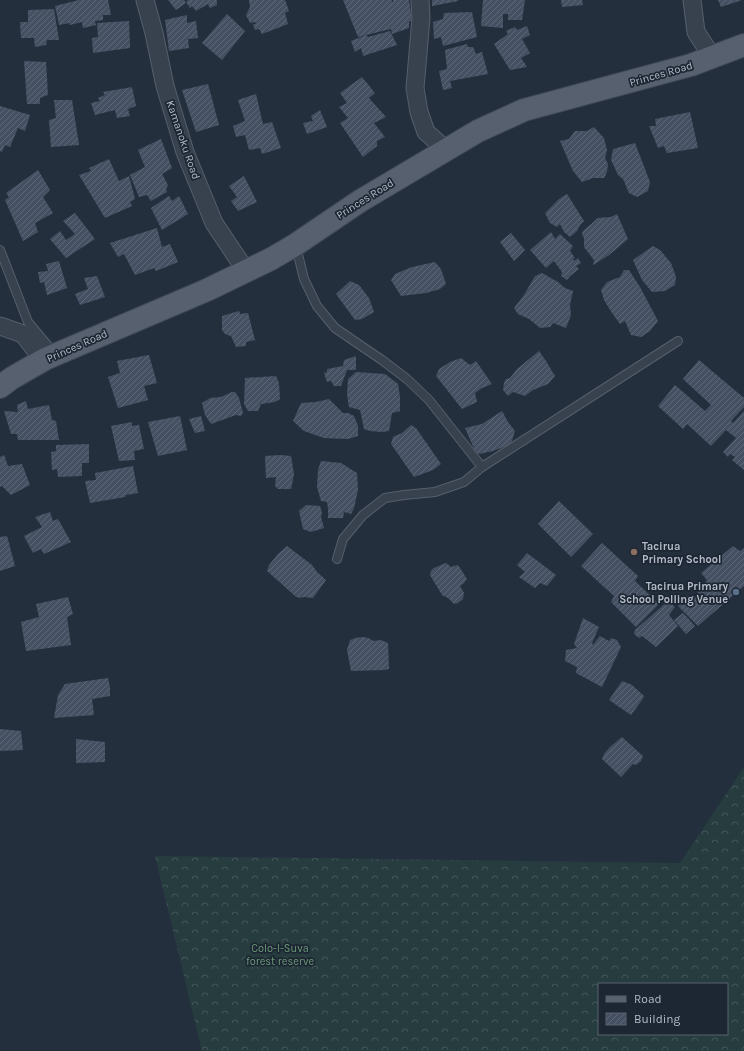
<svg xmlns="http://www.w3.org/2000/svg" width="744" height="1051" font-family="Karla,sans-serif">
	<style>
		.forest { fill: url(#forest-crowns); fill-rule: evenodd }
		.building { fill: url(#building-hatch) }
		.lines { fill: none; stroke-linecap: round; stroke-linejoin: round }
		.lane-casing { stroke: #565f6c; stroke-width: 10 }
		.street-casing { stroke: #565f6c; stroke-width: 19 }
		.primary-casing { stroke: #414a57; stroke-width: 24 }
		.lane { stroke: #38414e; stroke-width: 8 }
		.street { stroke: #38414e; stroke-width: 17 }
		.primary { stroke: #56606e; stroke-width: 22 }
		.education-dot { fill: #8d6e63; stroke: #1d2633; stroke-width: 1.5 }
		.service-dot { fill: #5c6f8a; stroke: #1d2633; stroke-width: 1.5 }
		.labels { text-anchor: middle; dominant-baseline: central; stroke-width: 3.5; stroke-linejoin: round; paint-order: stroke }
		.street-label { font-size: 11px; fill: #b4bcc9; stroke: #1d2633 }
		.poi-label { font-size: 11px; font-weight: bold; fill: #b4bcc9; stroke: #1d2633; text-anchor: start }
		.park-label { font-size: 11px; fill: #6b9a76; stroke: #1d2633 }
	</style>
	<defs>
		<pattern id="forest-crowns" width="20" height="18" patternUnits="userSpaceOnUse"><rect width="20" height="18" fill="#263c3f"/><path d="M2 6a3 3 0 1 1 6 0M12 15a3 3 0 1 1 6 0" fill="none" stroke="#435659"/></pattern>
		<pattern id="building-hatch" width="6" height="6" patternUnits="userSpaceOnUse"><rect width="6" height="6" fill="#455162"/><path d="M-1 1l2-2M0 6l6-6M5 7l2-2" fill="none" stroke="#5d6877"/></pattern>
	</defs>
	<rect width="100%" height="100%" fill="#242f3e"/>
	<!-- forest -->
	<path class="forest" d="M744 767V1051H202L155 856 680 863ZM599 984H727V1034H599Z"/>
	<!-- building -->
	<g class="building">
		<path d="M79 0H108L111 15H103V20L95 21 96 25 83 28 82 22 70 25 69 23 59 25 55 6Z"/>
		<path d="M168 0H184L186 3 176 10Z"/>
		<path d="M188 0H217V5L210 8 208 4 196 11 192 6 190 8 186 2Z"/>
		<path d="M249 0H285L289 11 285 13 288 24 262 34 259 29 255 30 253 24H256L255 22 250 23 246 15 250 7Z"/>
		<path d="M343 0H392V2H393V0H409L412 20 409 22V28L392 34 391 29 358 37Z"/>
		<path d="M432 0H458V1L432 6Z"/>
		<path d="M483 0H525L522 20H508V14H503V28L481 26Z"/>
		<path d="M561 0H582L583 5 562 7Z"/>
		<path d="M718 0H742L721 7Z"/>
		<path d="M54 9 59 40H47L46 45 35 47 34 38H21L20 22H28V10Z"/>
		<path d="M472 12 477 37 443 46 441 37 434 39 433 22 443 19 444 13Z"/>
		<path d="M227 14 245 31 222 60 202 43Z"/>
		<path d="M187 15V23L196 21 198 38 188 39 189 48 169 51 165 20Z"/>
		<path d="M129 21 130 48 93 53 92 38 98 37 97 23Z"/>
		<path d="M527 26 530 35 522 39 530 53 521 58 527 67 510 70 494 44 508 34 506 31 515 27 517 30Z"/>
		<path d="M390 31 397 45 363 56 361 48 355 52 351 41 366 35 368 37Z"/>
		<path d="M467 44 468 47H473L476 54 482 52 488 74 450 81 452 88 443 90 439 71 447 69 445 50Z"/>
		<path d="M24 61 46 62 48 95 40 98V104H27Z"/>
		<path d="M362 77 375 93 369 98 386 117 374 123 385 137 377 141V146L363 157 340 123 348 118 339 107 347 103 340 93Z"/>
		<path d="M208 84 219 125 196 132 182 90Z"/>
		<path d="M132 87 136 106 128 109 130 116 117 118 115 110 95 115 91 103 100 101 98 98 105 95 103 92Z"/>
		<path d="M256 94 263 124 272 122 281 148 262 154 260 148 249 150 245 135 236 137 233 126 245 121 238 100Z"/>
		<path d="M54 100H72L79 145 51 147 49 120 56 118Z"/>
		<path d="M0 106 30 115 25 131 18 128 10 147 5 145 2 152 0 151Z"/>
		<path d="M320 110 327 127 307 134 303 123 313 121 311 116Z"/>
		<path d="M690 112 698 148 667 153 664 146 658 148 649 126H656L655 119Z"/>
		<path d="M594 127 604 138 607 150 605 158 608 164 607 172 604 178H593L582 182 573 171 560 141 569 139 575 131H587Z"/>
		<path d="M161 139 172 168 162 174 168 185 166 189 167 192 151 201 147 195 139 197 130 175 145 167 138 150Z"/>
		<path d="M635 143 650 182 648 191 637 197 629 193 623 179 618 175 611 160 613 149Z"/>
		<path d="M109 159 119 181 129 176 135 199 130 202 132 206 105 218 79 175 91 171 89 168Z"/>
		<path d="M38 170 50 190 43 197 53 213 35 223 38 232 23 241 5 200 9 197 6 193Z"/>
		<path d="M244 176 257 202 238 211 231 201 237 197 229 186Z"/>
		<path d="M567 194 584 221 580 225 577 231 570 237 564 232 560 224 557 227 550 223 545 213 559 199Z"/>
		<path d="M169 196 172 201 179 196 188 214 162 230 151 208Z"/>
		<path d="M75 213 95 239 66 258 50 239 60 231 66 240 75 234 63 221Z"/>
		<path d="M617 214 628 239 609 255 593 265 594 260 584 247V238L582 234 583 231 598 218 611 217Z"/>
		<path d="M157 228 162 247 170 244 178 262 156 271 154 268 135 275 124 254 118 257 110 243Z"/>
		<path d="M551 232 555 239 560 234 573 246 570 251 575 258 573 259 574 261 578 258 581 263 576 266 579 269 570 276 567 280 561 276 562 272 554 261 546 268 530 250Z"/>
		<path d="M511 233 525 250 514 261 500 242Z"/>
		<path d="M653 246 660 250 671 263 676 277 675 285 665 291 652 292 642 280 633 260Z"/>
		<path d="M59 261 67 288 47 295 44 282 40 283 38 272 48 271 46 264Z"/>
		<path d="M435 262 441 269 446 284 440 289 426 293 401 296 391 280 395 274 412 267Z"/>
		<path d="M624 270H629L640 287 658 321 650 331 641 337 631 335 625 321 620 324 612 313 604 300 601 290 607 282 620 277Z"/>
		<path d="M542 273 558 282 565 288 573 291 570 305 571 315 566 328 553 323 550 327 540 328 529 319 518 314 514 308 524 295 535 276Z"/>
		<path d="M97 276 105 297 80 305 75 294 88 289 84 278Z"/>
		<path d="M350 281 359 285 369 298 374 312 362 319 355 320 336 294Z"/>
		<path d="M239 311 240 314 248 313 255 340 246 342V346L236 347 231 336 225 334 222 330V316Z"/>
		<path d="M539 351 546 361 555 376 548 384 533 390 525 396 513 392 508 396 503 390 504 383 506 379 510 378 517 369Z"/>
		<path d="M149 355 157 383 144 386 148 400 118 408 108 377 120 373 117 361Z"/>
		<path d="M356 356V370H347L341 386H334L331 381 327 382 324 373 327 372V369L343 366 344 360Z"/>
		<path d="M461 358 470 365 476 361 492 384 482 388 475 393 477 402 462 409 436 376 439 369 450 362Z"/>
		<path d="M699 360 744 398V407L731 421 733 423 744 411V470L732 460 735 457 730 454 728 457 723 452 736 438 726 430 711 446 687 424 683 429 658 406 675 385 705 411 711 405 683 379Z"/>
		<path d="M356 372 385 374 398 384 400 397V411L392 413 389 431 382 432 370 431 364 429 360 410 349 407 347 394 348 379Z"/>
		<path d="M276 376 279 383 280 399 275 402 261 404 258 411H248L244 404 245 378Z"/>
		<path d="M232 392H235L239 398 243 413 241 416 236 415 211 424 205 415 202 403 210 398 221 397Z"/>
		<path d="M329 399 343 413H348L354 416 358 426V436L348 439 324 438 304 431 293 421 301 403 316 402Z"/>
		<path d="M26 401 28 409 49 405 52 420 56 421 59 440H18L17 434H11L4 411 18 412 17 405Z"/>
		<path d="M502 411 508 422 515 431 511 444 493 451 479 454 475 451 465 428 482 424Z"/>
		<path d="M180 416 187 450 158 456 148 422Z"/>
		<path d="M201 416 205 431 195 433 189 419Z"/>
		<path d="M132 422V426L139 425 144 449 134 451 135 460 119 461 111 426Z"/>
		<path d="M411 425 416 428 441 464 433 470 414 477 391 444 393 437 402 433Z"/>
		<path d="M89 444V463H82V476L58 477 57 469 52 470 51 452 56 451V445Z"/>
		<path d="M4 455 8 466 22 464 30 485 11 495 2 486 0 487V457Z"/>
		<path d="M280 455 291 456 294 474 291 489H278L275 486 276 477 266 478 265 456Z"/>
		<path d="M321 461 341 463 357 473 358 490 354 508 351 514 344 512 343 518H328V509L327 502 321 501 317 487 318 470Z"/>
		<path d="M133 466 138 493 126 495 125 497 90 503 85 481 96 480 95 473Z"/>
		<path d="M559 501 593 534 571 557 538 524Z"/>
		<path d="M306 505 320 506 322 512 321 517 324 528 311 532 303 529 299 511Z"/>
		<path d="M50 512 53 521 58 519 71 542 44 554 41 549 33 553 24 536 42 527 35 517Z"/>
		<path d="M7 536 15 566 0 571V537Z"/>
		<path d="M602 543 638 576 635 581 659 604 636 627 611 602 614 596 581 566Z"/>
		<path d="M287 546 312 565 317 572 326 580 313 598 304 597 299 598 295 596 267 571 269 565 278 554Z"/>
		<path d="M733 546 740 551 744 548V586L698 626 678 606 688 596 693 599 707 580 701 573Z"/>
		<path d="M527 553 556 575 547 586 540 583 535 588 519 577 525 572 517 565Z"/>
		<path d="M446 563 451 567 458 565 467 579 464 583 460 586 464 593 463 599 458 603 454 604 448 598 442 595 430 575 431 571 434 568Z"/>
		<path d="M68 597 73 614 67 617 71 645 26 651 21 622 39 617 36 604Z"/>
		<path d="M668 601 675 607 669 615 678 626 656 647 642 636 639 638 634 634 635 630Z"/>
		<path d="M683 613 695 626 686 634 674 620Z"/>
		<path d="M583 618 599 627 592 643 593 645 600 636 609 641 611 638 617 640 621 647 602 687 576 673 577 667 565 661 566 650 577 648 574 644Z"/>
		<path d="M363 637 368 638 374 641 381 640 388 643 389 669 384 670 351 671 347 650 350 640 355 638Z"/>
		<path d="M108 678 110 687V696L92 699 94 715 54 718 58 695 65 684Z"/>
		<path d="M622 681 632 685 644 696 642 700 631 715 609 700Z"/>
		<path d="M0 729 21 731 23 750 0 751Z"/>
		<path d="M622 737 643 756 641 761 636 765 633 764 621 777 602 759 604 754 610 747Z"/>
		<path d="M76 739 105 742V762L76 763Z"/>
	</g>
	<g class="lines">
		<defs>
			<g id="lane">
				<path d="M296 246 304 279 317 306 335 328 382 360 407 379 429 400 482 467 678 341"/>
				<path d="M0 250 28 322 54 353"/>
				<path d="M337 559 343 539 363 515 385 498 404 495 435 492 464 482 482 467"/>
			</g>
			<g id="street">
				<path d="M145 0 154 33 165 86 185 152 214 223 246 271"/>
				<path d="M420 0 421 18 415 88 419 112 426 132 445 149"/>
				<path d="M692 0 696 32 713 58"/>
				<path d="M0 326 23 334 33 347 45 359"/>
			</g>
			<path id="primary" d="M0 387 12 378 45 359 207 290 271 259 295 245 360 201 478 131 524 110 691 65 744 45"/>
		</defs>
		<!-- lane casing -->
		<use href="#lane" class="lane-casing"/>
		<!-- street casing -->
		<use href="#street" class="street-casing"/>
		<!-- primary casing -->
		<use href="#primary" class="primary-casing"/>
		<!-- lane -->
		<use href="#lane" class="lane"/>
		<!-- street -->
		<use href="#street" class="street"/>
		<!-- primary -->
		<use href="#primary" class="primary"/>
	</g>
	<!-- markers -->
	<circle class="education-dot" cx="634" cy="552" r="4"/>
	<circle class="service-dot" cx="736" cy="592" r="4"/>
	<g class="labels">
		<!-- street labels -->
		<g class="street-label">
			<text transform="translate(661 74) rotate(-16)">Princes Road</text>
			<text transform="translate(183 140) rotate(71)">Kamanoku Road</text>
			<text transform="translate(365 199) rotate(-32)">Princes Road</text>
			<text transform="translate(77 346) rotate(-24)">Princes Road</text>
		</g>
		<!-- poi labels -->
		<g class="poi-label">
			<text x="642" y="546">Tacirua<tspan x="642" dy="13">Primary School</tspan></text>
			<text x="728" y="586" text-anchor="end">Tacirua Primary<tspan x="728" dy="13">School Polling Venue</tspan></text>
		</g>
		<!-- park labels -->
		<g class="park-label">
			<text x="280" y="948">Colo-I-Suva<tspan x="280" dy="13">forest reserve</tspan></text>
		</g>
	</g>
	<!-- legend -->
	<rect x="598" y="983" width="130" height="52" fill="#1d2633" stroke="#59626f"/>
	<rect x="606" y="996" width="20" height="6" fill="#56606e" stroke="#59626f"/>
	<text x="634" y="1003" font-size="12" fill="#b4bcc9">Road</text>
	<rect x="606" y="1013" width="20" height="12" fill="url(#building-hatch)" stroke="#59626f"/>
	<text x="634" y="1023" font-size="12" fill="#b4bcc9">Building</text>
</svg>
